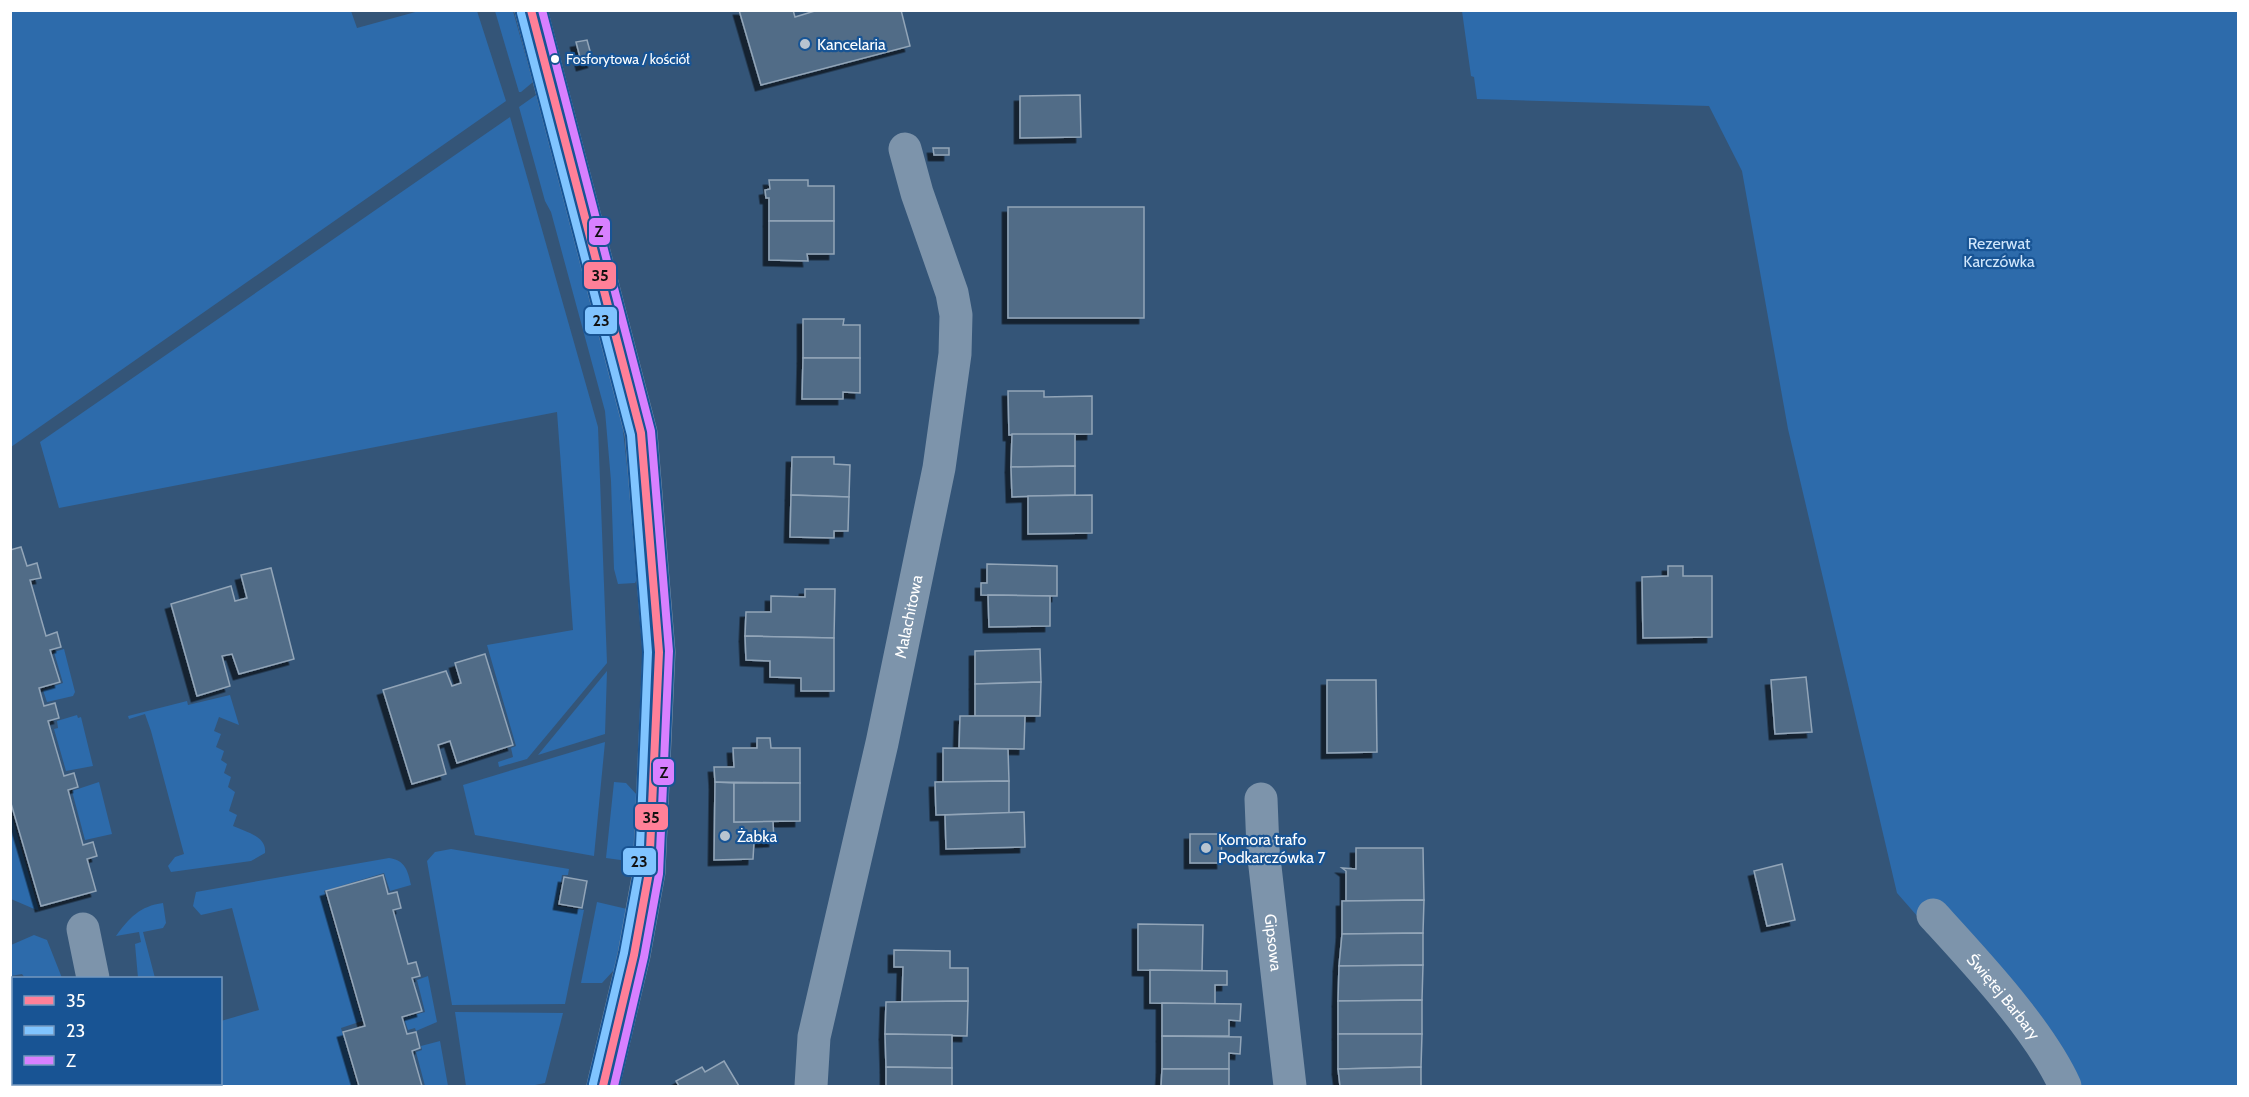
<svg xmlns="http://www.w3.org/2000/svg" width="2249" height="1097" font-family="Cabin,sans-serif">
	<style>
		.green { fill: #2d6bab }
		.building { fill: #516c87; stroke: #92a5b8; stroke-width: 1.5; filter: url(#shadow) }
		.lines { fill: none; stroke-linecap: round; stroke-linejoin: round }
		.minor { stroke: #7d94ab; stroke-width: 33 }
		.bus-1-casing { stroke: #185494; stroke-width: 12 }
		.bus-2-casing { stroke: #185494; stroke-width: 12 }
		.bus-3-casing { stroke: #185494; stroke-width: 12 }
		.bus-1 { stroke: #ff8098; stroke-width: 8 }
		.bus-2 { stroke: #80c4ff; stroke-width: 8 }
		.bus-3 { stroke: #d880ff; stroke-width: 8 }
		.poi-dot { fill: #b8c4d0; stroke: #185494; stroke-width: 2 }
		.bus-dot { fill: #fff; stroke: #185494; stroke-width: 2 }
		.labels { text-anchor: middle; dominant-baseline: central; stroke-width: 4.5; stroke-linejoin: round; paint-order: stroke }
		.bus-label { font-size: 14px; fill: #fff; stroke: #185494; text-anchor: start }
		.poi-label { font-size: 16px; fill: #fff; stroke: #185494; text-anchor: start }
		.park-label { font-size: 16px; fill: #d0e6fb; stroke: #185494 }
		.street-label { font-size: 16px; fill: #fff; stroke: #185494 }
		.line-badge { stroke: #185494; stroke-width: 2 }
		.pale-badge-label { font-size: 16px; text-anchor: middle; font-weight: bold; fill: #111 }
	</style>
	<defs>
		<filter id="shadow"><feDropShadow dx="-5.5" dy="5.5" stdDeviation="0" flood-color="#0009"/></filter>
	</defs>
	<rect width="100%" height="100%" fill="#345578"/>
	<!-- green -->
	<g class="green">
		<path d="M10 11H351L357 28 419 11H477L506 101 11 447Z"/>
		<path d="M495 11H513L533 82 521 92H519Z"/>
		<path d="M1462 11H2238V1086H2066L1897 893 1788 429 1742 171 1709 106 1477 99 1474 77 1471 76Z"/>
		<path d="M536 95 619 394 639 575 635 583 618 584 614 569 611 481 605 411 551 212 545 201 519 107Z"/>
		<path d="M510 117 598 427 607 663 527 759 499 767 498 762 513 757 511 748 516 746 487 645 573 630 557 412 59 508 40 442Z"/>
		<path d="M64 649 75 692 73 696 47 702 43 690 63 683 54 652Z"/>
		<path d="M607 671 605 734 538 755Z"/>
		<path d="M230 695 239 725 219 717 214 731 221 734 216 747 224 751 221 760 227 764 224 773 231 777 228 787 235 792 229 811 237 815 233 826C246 832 267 836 265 853L251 861 171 872 168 866 175 857 184 854 151 731 145 714 129 719 128 716 187 701 188 705Z"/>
		<path d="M77 715 78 718 81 717 93 766 66 771 54 729 58 728 57 721Z"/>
		<path d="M605 742 594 856 475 835 463 785Z"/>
		<path d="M99 782 112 834 85 840 72 791Z"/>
		<path d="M614 782 626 783 637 795 635 862 606 858Z"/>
		<path d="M11 813 39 911 11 899Z"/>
		<path d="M451 849 569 869 568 875H562L557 906 584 910 565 1004 452 1005 427 861 435 852Z"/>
		<path d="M389 858C405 860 408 871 411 885L390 891 384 873 324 891 362 1021 341 1028 357 1086H194L193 1084H220L221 1021 259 1010 232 908 201 915 193 906 196 892Z"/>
		<path d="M597 902 627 909 614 970 602 983H581Z"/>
		<path d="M163 903 166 923 163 928 143 932 155 978H138L135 944 141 942 139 932 116 936C129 918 140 906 163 903Z"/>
		<path d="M34 935 47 940 62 978H25L22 974 11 976V945Z"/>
		<path d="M428 976 437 1022 416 1031 415 1028 408 1030 404 1018 425 1012 417 980Z"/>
		<path d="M455 1012 563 1013 545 1083 530 1086H466Z"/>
		<path d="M440 1041 448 1086H425L416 1052 422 1050 421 1046Z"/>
	</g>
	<!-- building -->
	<g class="building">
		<path d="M739 10H793L795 17 818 10H901L910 46 761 85Z"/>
		<path d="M587 40 593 62 582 65 576 42Z"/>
		<path d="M1080 95 1081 137 1020 138V96Z"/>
		<path d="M933 148H949V155H934Z"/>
		<path d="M769 180H808V186H834V221H769V198H766L765 190 770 189Z"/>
		<rect x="1008" y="207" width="136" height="111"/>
		<path d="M769 221H834V254H807L808 261 769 260Z"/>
		<path d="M803 319H844L843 325H860V358H803Z"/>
		<path d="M803 358H860V393L843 392V399H802Z"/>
		<path d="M1008 391H1044V397L1092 396V434L1009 435Z"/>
		<path d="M1012 434H1075V466L1011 467Z"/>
		<path d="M792 457H834V464L850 465 849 497 791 495Z"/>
		<path d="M1075 466V495L1012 497 1011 467Z"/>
		<path d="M791 495 849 497 848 531H834V538L790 537Z"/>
		<path d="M1092 495V533L1028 534V496Z"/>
		<path d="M21 547 27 566 37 563 41 578 30 580 46 636 57 632 61 647 50 650 60 682 39 688 44 706 55 703 59 718 48 721 64 776 74 773 78 787 68 790 83 845 93 842 97 856 87 859 96 891 41 906 10 800V550Z"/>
		<path d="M987 564 1057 566V596L981 595V583H987Z"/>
		<path d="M1668 566H1683V576H1712V637L1643 638 1642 577 1668 576Z"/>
		<path d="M271 568 294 659 239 674 232 654 222 656 230 686 197 696 171 604 231 586 235 601 247 598 241 575Z"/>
		<path d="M805 589H835L834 638 745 636 746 612H771V596L805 597Z"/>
		<path d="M988 595 1050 596V626L989 627Z"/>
		<path d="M745 636 834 638V691H801V678L770 677V661L746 660Z"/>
		<path d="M1040 649 1041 682 975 684V651Z"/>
		<path d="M485 654 513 745 457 763 450 741 438 745 446 774 412 784 383 690 446 671 452 686 461 683 455 663Z"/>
		<path d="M1806 677 1812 732 1775 734 1771 680Z"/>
		<path d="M1327 680H1376L1377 752 1327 753Z"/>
		<path d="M1041 682 1040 716H975V684Z"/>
		<path d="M960 716H1025L1024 749 959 748Z"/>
		<path d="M757 738H770L771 748H800V783L715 782 714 767H734L733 748H757Z"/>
		<path d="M943 748 1008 749 1009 781 943 782Z"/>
		<path d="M1009 781V813L936 815 935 782Z"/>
		<path d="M715 782 734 783V822L773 821 774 841 754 842 753 859 714 860Z"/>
		<path d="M734 783H800V821L734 822Z"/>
		<path d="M1024 812 1025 847 946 849 945 815Z"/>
		<path d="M1190 834H1221L1222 863H1190Z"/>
		<path d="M1356 848H1423L1424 900 1346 901V871L1342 868 1356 869Z"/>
		<path d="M1782 864 1795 920 1767 926 1754 871Z"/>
		<path d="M383 875 388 894 397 892 401 908 393 910 408 964 416 962 420 976 412 978 422 1011 402 1017 407 1034 416 1032 420 1048 412 1051 422 1086H359L343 1032 365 1026 326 891Z"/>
		<path d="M564 877 587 881 582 908 559 904Z"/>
		<path d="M1424 900 1423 933 1342 934V901Z"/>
		<path d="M1138 924 1203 925 1202 971 1138 970Z"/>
		<path d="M1423 933V965L1339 966 1342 934Z"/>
		<path d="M894 950 950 951V968H968V1001L902 1002 903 967H894Z"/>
		<path d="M1423 965 1422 1000 1338 1001 1339 966Z"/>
		<path d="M1150 970 1227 971V985H1215V1004L1150 1003Z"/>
		<path d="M10 980H14V1084H57L50 1086H10Z"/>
		<path d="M1422 1000V1034H1338V1001Z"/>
		<path d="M968 1001 967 1036 885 1034 886 1002Z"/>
		<path d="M1162 1003 1241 1004 1240 1021 1229 1020V1036H1162Z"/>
		<path d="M885 1034 952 1035V1068L886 1067Z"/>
		<path d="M1338 1034H1422L1421 1067 1338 1069Z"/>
		<path d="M1162 1036 1241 1037 1240 1054 1229 1053V1069H1162Z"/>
		<path d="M724 1061 739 1086H679L676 1081 702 1067 705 1072Z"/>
		<path d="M886 1067 952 1068V1086H886Z"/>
		<path d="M1421 1067V1086H1340L1338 1069Z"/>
		<path d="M1162 1069H1229V1086H1161Z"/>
		<path d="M158 1084H193L194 1086H159Z"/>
	</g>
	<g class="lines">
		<!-- minor -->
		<g class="minor">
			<path d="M531 10 641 433 659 652 649 872 634 955 603 1086"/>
			<path id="s1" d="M1261 799 1263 849 1290 1086"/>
			<path id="s2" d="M1933 915C1976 962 2039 1029 2065 1086"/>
			<path d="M83 929 93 978"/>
			<path d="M118 1084 119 1086"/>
			<path id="s3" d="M811 1086 814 1037 882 743 939 468 955 354 956 315 952 293 917 193 905 149"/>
		</g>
		<defs>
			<path id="bus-1" d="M531 10 641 433 659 652 649 872 634 955 603 1086"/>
			<path id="bus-2" d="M521 13 631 435 648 652 639 871 624 953 593 1084"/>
			<path id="bus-3" d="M542 10 651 431 669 651 659 874 644 957 614 1086"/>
		</defs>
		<!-- bus-1 casing -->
		<use href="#bus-1" class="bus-1-casing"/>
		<!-- bus-2 casing -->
		<use href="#bus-2" class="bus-2-casing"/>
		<!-- bus-3 casing -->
		<use href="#bus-3" class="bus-3-casing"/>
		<!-- bus-1 -->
		<use href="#bus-1" class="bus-1"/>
		<!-- bus-2 -->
		<use href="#bus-2" class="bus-2"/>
		<!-- bus-3 -->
		<use href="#bus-3" class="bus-3"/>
	</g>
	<!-- markers -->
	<g class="poi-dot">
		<circle cx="805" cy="44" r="6"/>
		<circle cx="725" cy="836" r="6"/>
		<circle cx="1206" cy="848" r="6"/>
	</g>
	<circle class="bus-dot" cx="555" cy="59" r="5"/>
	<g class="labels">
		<!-- bus labels -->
		<g class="bus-label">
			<text x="566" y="59">Fosforytowa / kościół</text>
		</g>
		<!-- poi labels -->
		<g class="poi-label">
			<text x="817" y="44">Kancelaria</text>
			<text x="737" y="836">Żabka</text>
			<text x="1218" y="839">Komora trafo<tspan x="1218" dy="18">Podkarczówka 7</tspan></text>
		</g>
		<!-- park labels -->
		<g class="park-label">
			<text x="1999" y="243">Rezerwat<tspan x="1999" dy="18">Karczówka</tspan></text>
		</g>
		<!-- street labels -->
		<g class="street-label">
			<text stroke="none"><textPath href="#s3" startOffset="480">Malachitowa</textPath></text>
			<text stroke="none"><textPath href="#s1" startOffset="144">Gipsowa</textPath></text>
			<text stroke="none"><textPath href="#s2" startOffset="108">Świętej Barbary</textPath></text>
		</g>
	</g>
	<g class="line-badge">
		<rect x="588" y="217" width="23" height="29" rx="6" fill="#d880ff"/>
		<rect x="583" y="261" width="34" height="29" rx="6" fill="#ff8098"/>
		<rect x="584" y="306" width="34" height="29" rx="6" fill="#80c4ff"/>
		<rect x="652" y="758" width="23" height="28" rx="6" fill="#d880ff"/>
		<rect x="634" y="803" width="35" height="28" rx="6" fill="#ff8098"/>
		<rect x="622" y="847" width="35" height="29" rx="6" fill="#80c4ff"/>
	</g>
	<g class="pale-badge-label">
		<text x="599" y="237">Z</text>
		<text x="600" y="281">35</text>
		<text x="601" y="326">23</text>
		<text x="664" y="778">Z</text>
		<text x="651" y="823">35</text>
		<text x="639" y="867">23</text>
	</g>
	<!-- border -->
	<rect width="2249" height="1097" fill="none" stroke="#ffffff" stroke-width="24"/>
	<!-- legend -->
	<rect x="12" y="977" width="210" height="108" fill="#185494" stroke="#7498bf" stroke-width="1.5"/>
	<rect x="24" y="996" width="30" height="9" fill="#ff8098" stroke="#7498bf" stroke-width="1.5"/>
	<text x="66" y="1007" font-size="18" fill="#ffffff">35</text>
	<rect x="24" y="1026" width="30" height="9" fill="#80c4ff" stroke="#7498bf" stroke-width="1.5"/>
	<text x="66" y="1037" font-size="18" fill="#ffffff">23</text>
	<rect x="24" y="1056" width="30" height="9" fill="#d880ff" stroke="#7498bf" stroke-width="1.5"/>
	<text x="66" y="1067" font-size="18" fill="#ffffff">Z</text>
</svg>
